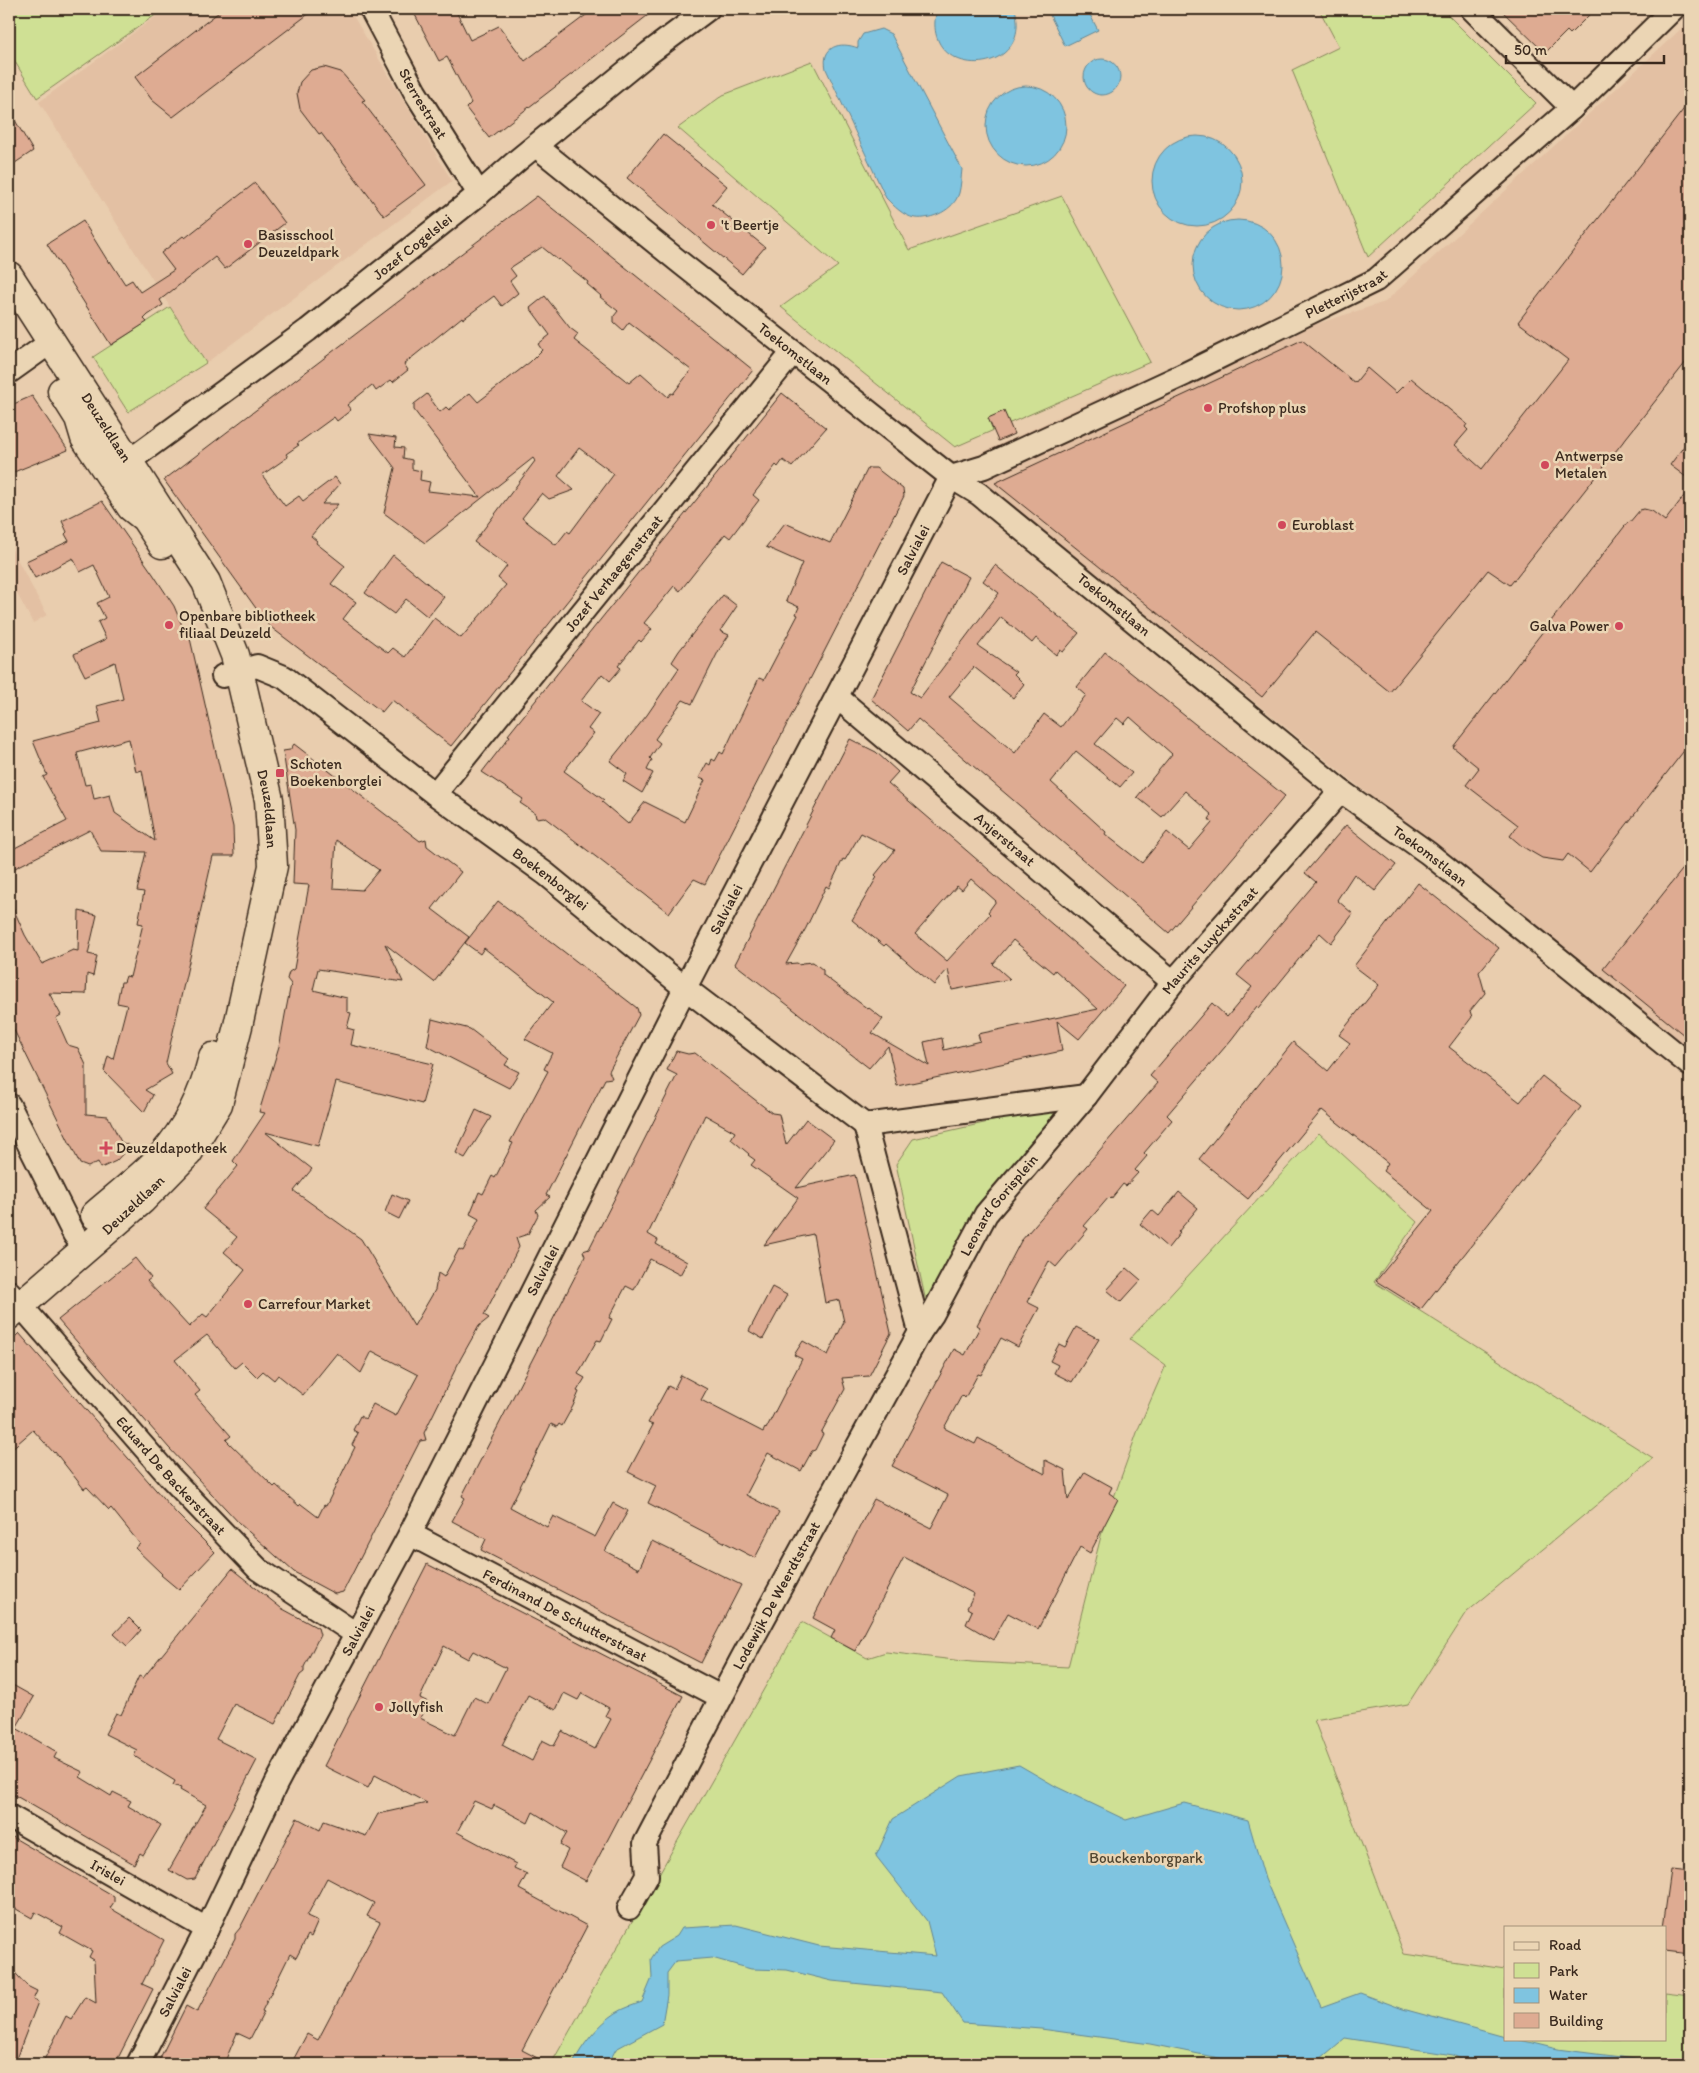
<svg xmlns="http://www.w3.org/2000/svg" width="1699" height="2073" font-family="Itim,sans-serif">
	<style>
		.built { fill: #e3c0a3 }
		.green { fill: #cfe094; stroke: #858559 }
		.water { fill: #7fc4e0; stroke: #648692 }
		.building { fill: #deab92; stroke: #3b2a1e; fill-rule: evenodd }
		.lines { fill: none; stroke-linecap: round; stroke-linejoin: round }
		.street-casing { stroke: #3b2a1e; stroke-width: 26 }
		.secondary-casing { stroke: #3b2a1e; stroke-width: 31 }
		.street { stroke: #ebd5b4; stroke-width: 22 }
		.secondary { stroke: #ebd5b4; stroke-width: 28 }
		.poi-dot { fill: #d1495b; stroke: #ebd5b4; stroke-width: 2 }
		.labels { text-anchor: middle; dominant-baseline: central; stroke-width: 5; stroke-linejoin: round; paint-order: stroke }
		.street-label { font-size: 15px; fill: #3b2a1e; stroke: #ebd5b4 }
		.poi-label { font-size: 15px; fill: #3b2a1e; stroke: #ebd5b4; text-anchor: start }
		.park-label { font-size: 15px; fill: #514530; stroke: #ebd5b4 }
	</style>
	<rect width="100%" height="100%" fill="#e9cdae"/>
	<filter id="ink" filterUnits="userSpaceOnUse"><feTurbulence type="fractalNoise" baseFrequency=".02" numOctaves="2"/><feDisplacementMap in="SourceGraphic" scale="10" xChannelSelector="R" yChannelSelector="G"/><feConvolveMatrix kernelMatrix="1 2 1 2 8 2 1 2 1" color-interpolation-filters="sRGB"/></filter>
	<g filter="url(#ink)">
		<!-- built -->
		<g class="built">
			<path d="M166 9H349L452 181 206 363 39 102Z"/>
			<path d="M1684 26 1690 28V1055L960 463 1129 384 1385 302Z"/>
			<path d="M9 544 47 615 33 623 9 579Z"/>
		</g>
		<!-- green -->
		<g class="green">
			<path d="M9 9H164L37 98 9 52Z"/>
			<path d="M1319 9H1442L1536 103 1368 257 1292 70 1339 47Z"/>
			<path d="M812 61 909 250 1062 196 1150 362 955 447 781 307 838 266 678 128 723 95Z"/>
			<path d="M170 307 206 363 128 412 93 357Z"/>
			<path d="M1046 1109 1063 1120 928 1311 896 1164 913 1139Z"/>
			<path d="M1319 1133 1417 1222 1374 1282 1653 1458 1467 1612 1408 1704 1314 1720 1404 1954 1505 1969V2039H1665V1992L1690 1995V2064H551L802 1622 867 1658 886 1652 972 1662 1068 1667 1103 1528 1139 1427 1166 1365 1130 1339Z"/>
		</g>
		<!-- water -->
		<g class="water">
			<path d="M937 9H1015C1034 80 918 81 937 9Z"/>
			<path d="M1047 9H1087L1098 30 1065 46Z"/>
			<path d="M881 29 891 34 962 169C961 177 961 186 959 193 954 210 932 220 915 218 903 216 894 206 886 198L826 69C821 46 840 41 858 48V42L863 34Z"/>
			<circle cx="1102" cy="77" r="18"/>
			<circle cx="1026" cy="126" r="40"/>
			<circle cx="1197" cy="181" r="45"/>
			<circle cx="1238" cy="265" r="45"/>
			<path d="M1019 1765 1057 1787 1126 1820 1184 1803 1248 1820 1265 1879 1321 2007 1360 1993 1403 2009 1505 2037V2039H1516L1557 2049 1675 2064H1471L1453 2055 1345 2038 1314 2064H1248L1150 2044 1041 2029 963 2023 942 1992 832 1981 787 1970 751 1969 712 1958 676 1961 667 1973V1995L662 2024 616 2049 608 2064H573C581 2046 599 2024 616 2013 624 2008 634 2005 642 2002L652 1978 651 1959 659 1947 677 1936 682 1928 736 1925 819 1946 936 1956 927 1921 876 1856 893 1819 961 1776Z"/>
		</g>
		<!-- building -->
		<g class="building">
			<path d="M223 9H315L173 117 152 100 135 77Z"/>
			<path d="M412 9H455L470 40 499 26 525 61 594 9H656L489 138 466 108 471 103 447 57 439 61Z"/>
			<path d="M1500 9H1595L1570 34 1567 31 1545 53Z"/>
			<path d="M324 67 341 72 365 100 362 101 426 185 384 216 321 133 319 134 300 109 297 93 300 82 311 70Z"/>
			<path d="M1690 101V357L1510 585 1488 570 1390 692 1315 632 1262 697 995 483 1302 340 1355 383 1367 368 1396 393 1411 378 1467 424 1465 427 1468 430 1455 445 1482 469 1568 360 1518 322Z"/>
			<path d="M9 110 33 151 9 167Z"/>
			<path d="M663 134 727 186 712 204 765 247 742 274 627 178Z"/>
			<path d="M255 183 285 223 225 269 215 257 160 300 163 305 148 315 144 319 147 322 111 345 47 244 83 221 109 263 110 261 125 284 132 280 140 292 174 270 161 253 183 236 185 238Z"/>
			<path d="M537 196 753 370 451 746 392 700 382 712 268 625 164 480ZM542 247 558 260 559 259 588 282 587 284 601 296 600 297 618 311 614 316V322L623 330 629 322 691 370 673 394 671 393 668 397 641 373 629 383 574 340 578 334 570 328 545 296 530 308 550 335 538 344 542 350 530 362 478 402 470 393 449 410 446 407 440 412 427 394 414 404V410L480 497 428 491 430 482 420 480 421 471 412 469V460L403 458 404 448 395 447 396 438 369 434 395 468 384 513 425 543 533 458 535 461 474 542 507 566 498 578 506 585 461 638 434 618 405 657 393 648 388 653 343 619 356 602 331 584 345 566 316 543 317 541 311 536 338 504H322L340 484 335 477 303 501 299 496 285 506 262 475 288 457 286 454 299 445 297 444 334 417 337 421 351 410 347 405 372 385 376 391 391 380 393 382 408 370 404 364 462 317 463 319 494 296 502 306 518 293 510 281 516 276 510 268ZM579 448 614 474 570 533 567 531 556 545 522 518 542 493 549 499 574 490 558 476Z"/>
			<path d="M782 393 826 428 792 467 783 460 778 467 776 465 753 495 759 500 730 538 725 534 680 591 674 586 644 623 652 629 641 642 639 640 618 666 621 668 610 681 602 674 592 687 581 701 599 714 588 729 594 733 564 771 604 800 602 802 628 824 645 802 685 822 705 780 699 778 707 763 710 765 712 759 715 761 720 752 723 754 759 678 764 680 798 615 796 614 799 607 786 601 802 563 766 547 785 523 830 543 868 468H876L903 489 904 496 705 884 694 879 669 913 544 817 536 818 535 813 520 803 523 799 482 772 510 736 508 735Z"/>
			<path d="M32 396 68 450 9 474V406Z"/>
			<path d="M1004 411 1014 434 998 441 988 418Z"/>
			<path d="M1690 438V480L1670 465Z"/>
			<path d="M1690 488V743L1590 872 1568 854 1563 861 1542 858 1523 847 1510 836 1518 825 1466 785 1479 768 1453 747 1628 522 1629 523 1640 510 1644 509 1652 511 1665 521Z"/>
			<path d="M102 501 153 574 174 606 186 635 189 634 233 827 234 856H213L166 1063 172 1074 145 1090 153 1095 144 1112 104 1071 108 1056 113 1059 127 1005 117 1003 121 982H124L126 976 130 977 143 924 138 923 144 892 137 891 146 852 101 851 90 830 9 871V851L67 821 43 777 47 775 33 741 101 723 97 706 123 699 115 662 85 676 74 654 106 639 98 622 105 618 97 603 109 597 94 565 80 572 73 558 35 578 26 561 69 541 65 534 67 532 62 521ZM129 739 136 772 142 770 155 841 115 813 110 795 94 799 91 784 85 785 77 753Z"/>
			<path d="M393 555 444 597 428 617 406 599 394 614 365 593Z"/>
			<path d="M941 562 969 577 910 692 920 698 999 593 983 581 995 565 1079 633 1063 652 1060 650 1056 655 1036 638 1032 643 1001 617 978 646 1016 672 1014 674 1024 684 1013 698 974 667 949 697 1015 753 1044 714 1061 727 1086 695 1077 687 1105 652 1285 796 1169 933 918 719 908 731 871 699ZM1130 717 1172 754 1137 797 1162 817 1185 791 1212 815 1209 819 1212 823 1189 850 1167 832 1142 863 1105 834 1106 832 1051 782 1076 751 1120 787 1132 773 1095 744 1117 718 1124 724Z"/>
			<path d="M723 595 737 606 720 631 729 635 719 650 692 704 683 700 655 739 660 743 650 758 652 760 647 770 653 773 642 793 623 781 627 774 610 761 647 715 679 668 672 662 679 651Z"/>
			<path d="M850 739 876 752 898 772 888 783 1124 986 1079 1039 1057 1021 1062 1051 897 1086 888 1046 869 1068 735 964ZM861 833 895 850 875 875 877 877 852 920 884 946 886 944 934 985 948 969 952 990 1010 979 993 964 1013 940 1053 973 1055 970 1098 1009 978 1034 980 1041 944 1050 942 1038 924 1042 929 1066 872 1033 883 1019 869 1008 868 1009 823 975V970L813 962 802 963 800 965 797 963 786 964 806 928 826 886 829 888 843 859 845 860ZM971 879 996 901 988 912 990 914 947 961 915 934 957 886 962 890Z"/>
			<path d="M294 744 420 841 426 839 427 846 461 872 432 909 469 937 434 982 385 944 403 982 318 969 313 990 347 998V1012L351 1013 347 1028 354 1030 351 1045 433 1064 422 1104 336 1082 318 1146 265 1132 312 1169 294 1191 361 1239 414 1326 435 1290 438 1273 444 1277 459 1249 463 1251 479 1219 470 1214 479 1192 483 1194 492 1176 495 1178 513 1143 510 1142 548 1071 544 1069 552 1053 525 1039 553 1002 484 948 480 954 465 943 498 901 637 1008 639 1015 609 1071 612 1078 605 1079 546 1195 550 1197 536 1210 538 1215 528 1234 516 1238 519 1247 484 1315 489 1318 479 1326 461 1358 424 1433 426 1440 420 1441 343 1592 335 1594 294 1572 240 1524 169 1448 58 1320 135 1258 151 1278 147 1281 189 1327 203 1314 207 1317 245 1270 224 1252 237 1237 203 1209 238 1166 233 1161 265 1113 259 1112 280 1043 285 1015 291 984 287 979 289 972 294 969 309 885 293 884 295 830 283 751 290 750ZM336 840 379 870 362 890 333 888ZM207 1335 235 1368 242 1362 257 1377 263 1371 274 1380 278 1375 303 1395 337 1353 361 1373 372 1351 418 1375 396 1416 373 1404 365 1419 360 1416 353 1430 358 1433 352 1445 355 1447 326 1506 324 1505 318 1517 301 1504 299 1506 276 1485 274 1487 226 1440 231 1436 195 1395 200 1391 175 1360Z"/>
			<path d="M1346 825 1396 865 1375 891 1354 874 1337 900 1353 914 1331 943 1320 933 1259 1008 1257 1006 1231 1040 1167 1115 1172 1120 1144 1153 1147 1156 1135 1170 1138 1173 1126 1186 1123 1184 1111 1199 1109 1197 1084 1226 1088 1229 1056 1267 1049 1261 1027 1302 1039 1308 1018 1347 1001 1338 981 1375 978 1374 965 1398 962 1395 944 1428 975 1444 978 1438 1045 1474V1460L1065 1470 1068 1500 1085 1472 1112 1487 1109 1493 1118 1499 1090 1553 1080 1547 1038 1629 1008 1613 993 1640 966 1624 972 1611 967 1608 974 1594 904 1557 855 1651 831 1638 835 1630 813 1618 874 1499 931 1528 948 1495 892 1466 954 1349 965 1355 980 1327 977 1325 1021 1241 1158 1083 1150 1076 1212 1003 1227 1017 1252 987 1237 975 1316 882 1305 873Z"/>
			<path d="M1690 860V1040L1603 969Z"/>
			<path d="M1418 883 1499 948 1479 972 1485 993 1470 1011 1472 1017 1449 1047 1520 1102 1542 1076 1581 1107 1421 1309 1376 1281 1433 1211 1383 1171 1388 1163 1322 1110 1248 1199 1199 1159 1293 1042 1328 1071 1350 1043 1339 1035 1379 985 1354 966Z"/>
			<path d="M9 899 25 935 42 964 73 950 78 951 79 911 97 915 88 954 97 956 93 976 87 974 86 994 49 993 61 1015 56 1018 68 1045 78 1048 86 1065V1114L108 1116 121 1142 130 1146 116 1161 101 1168 98 1162 88 1167 80 1164 9 1020Z"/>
			<path d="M432 1019 470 1029 509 1059 505 1065 519 1072 509 1088 427 1046Z"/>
			<path d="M676 1051 688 1054 695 1053 772 1113 779 1114 786 1145 806 1119 834 1140 796 1188 855 1175 891 1333 869 1376 842 1378 845 1389 821 1433 823 1434 815 1450 812 1451 801 1471 768 1453 746 1495 779 1512 755 1558 648 1503 656 1486 628 1472 653 1425 648 1423 668 1386 674 1389 681 1375 707 1389 701 1400 763 1432 765 1428 766 1429 802 1359 794 1355 803 1341 828 1355 844 1322 839 1300 825 1303 813 1234 764 1245 798 1198 751 1165 755 1160 748 1155 749 1154 731 1139 735 1132 705 1115 648 1234 658 1240 656 1244 687 1262 680 1275 650 1259 634 1290 626 1286 609 1318 612 1319 601 1341 597 1340 578 1374 585 1378 577 1391 579 1392 573 1406 562 1426 559 1424 557 1427 551 1424 510 1507 547 1527 553 1516 595 1537 613 1503 628 1511 605 1551 639 1569 652 1541 741 1585 701 1663 481 1550 486 1539 452 1521 465 1498 462 1496 477 1467 582 1263 585 1256 583 1251 589 1249 677 1075 667 1070Z"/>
			<path d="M476 1110 491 1117 465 1158 456 1153Z"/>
			<path d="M1179 1192 1198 1208 1178 1232 1180 1233 1168 1248 1140 1224 1152 1210 1159 1216Z"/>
			<path d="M392 1194 408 1201 399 1219 385 1212Z"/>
			<path d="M1127 1268 1141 1280 1121 1302 1107 1290Z"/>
			<path d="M772 1287 787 1295 763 1339 749 1331Z"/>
			<path d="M1076 1327 1099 1339 1072 1382 1054 1373 1058 1365 1050 1361 1059 1344 1065 1347Z"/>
			<path d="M19 1333 176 1513 215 1552 179 1590 161 1575 162 1574 135 1548 140 1544 111 1508 109 1510 87 1487 84 1489 55 1452 54 1453 33 1430 9 1451V1343Z"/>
			<path d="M427 1564 683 1696 586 1881 560 1867 568 1850 560 1845 567 1833 533 1812 528 1823 494 1805 492 1809 474 1801 457 1832 516 1864 514 1868 527 1874 519 1889 587 1926 522 2050 549 2064H291L307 2034 318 2040 380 1922 367 1916 374 1903 327 1878 307 1916 318 1921 311 1937 308 1935 296 1958 290 1954 262 2011 264 2012 250 2039 237 2033 224 2064H157L186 2006 197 2012 235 1939V1934L240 1928 297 1818 320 1830 324 1821 366 1836 378 1814 427 1803 375 1775 368 1788 324 1766ZM444 1646 468 1659 473 1651 506 1668 488 1704 474 1697 455 1735 420 1718 428 1702 420 1698ZM564 1693 578 1700 582 1693 609 1708 605 1716 611 1719 595 1749 562 1731 554 1746 542 1740 532 1761 502 1745 528 1695 556 1710Z"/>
			<path d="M232 1569 281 1608 318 1628 320 1635 304 1667V1672L300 1675 275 1724 234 1704 216 1739 257 1760 195 1879 187 1880 169 1870 206 1805 180 1790 181 1788 173 1785 175 1781 134 1756 137 1750 105 1734 116 1713 121 1715 139 1676 143 1678Z"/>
			<path d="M129 1618 141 1630 127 1646 114 1634Z"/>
			<path d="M9 1683 34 1697 16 1728 57 1752 54 1758 83 1772 80 1777 111 1796 113 1792 131 1801 128 1806 161 1825 143 1855 140 1853 134 1864 9 1792Z"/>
			<path d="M9 1835 114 1896V1902L110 1908 164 1940 142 1984 153 1989 115 2064H42L66 2016 71 2019 85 1997 96 2003 94 1960 89 1957 92 1951 60 1933 63 1927 35 1912 32 1918 9 1905Z"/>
			<path d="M1671 1870 1690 1872V1954L1665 1951V1927H1663Z"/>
			<path d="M9 1966 27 1986 37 1991 33 2000 38 2002 14 2064H9Z"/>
		</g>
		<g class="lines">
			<defs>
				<g id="street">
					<path id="s1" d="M371 9 415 92 479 194"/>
					<path d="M1472 9 1572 108"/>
					<path id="s2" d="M536 146 682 264 951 477 979 494 1341 791 1428 853 1690 1065"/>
					<path d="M9 372 51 342"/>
					<path id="s3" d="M114 472 308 330 479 194 519 159 649 53 708 9"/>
					<path id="s4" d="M951 477 984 467 1185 374 1376 280 1572 108 1673 9"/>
					<path id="s5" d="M223 676 257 666 284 677 435 794 546 874 685 988 865 1125"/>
					<path id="s6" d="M837 697 1173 982"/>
					<path id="s7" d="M435 794 793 352"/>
					<path d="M9 1105 74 1234 85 1249"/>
					<path d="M865 1125 1086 1096"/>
					<path d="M865 1125 920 1332"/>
					<path id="s8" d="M9 1292 170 1477 258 1569 356 1634"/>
					<path id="s9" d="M410 1534 721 1697"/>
					<path id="s10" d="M9 1816 207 1929"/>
					<path id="s11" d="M629 1908 647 1876 645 1843 741 1660 920 1332 932 1315 986 1214 1086 1096 1173 982 1341 791"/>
					<path id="s12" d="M138 2064 207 1929 276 1784 410 1534 685 988 951 477"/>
				</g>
				<g id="secondary">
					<path id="s13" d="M9 276 206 582 235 655 239 671 269 800 273 866 238 1026 218 1104 188 1153 142 1200 9 1315"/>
					<path d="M62 391 79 418 85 438 131 507 145 518 162 544"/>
					<path d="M95 1215C117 1196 142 1177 162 1156 187 1128 204 1093 213 1057"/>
				</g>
			</defs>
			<!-- street casing -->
			<use href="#street" class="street-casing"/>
			<!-- secondary casing -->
			<use href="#secondary" class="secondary-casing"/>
			<!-- street -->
			<use href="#street" class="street"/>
			<!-- secondary -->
			<use href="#secondary" class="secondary"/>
		</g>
	</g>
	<!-- markers -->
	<g class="poi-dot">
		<circle cx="711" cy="225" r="5"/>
		<circle cx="248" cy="244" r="5"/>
		<circle cx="1208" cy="408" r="5"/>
		<circle cx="1545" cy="465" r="5"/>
		<circle cx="1282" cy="525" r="5"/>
		<circle cx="169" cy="625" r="5"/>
		<circle cx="1619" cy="626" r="5"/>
		<rect x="275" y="768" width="10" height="10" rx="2.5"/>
		<path d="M103.5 1140.5h5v5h5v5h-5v5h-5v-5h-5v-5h5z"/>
		<circle cx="248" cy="1304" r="5"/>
		<circle cx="379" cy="1707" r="5"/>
	</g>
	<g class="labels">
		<!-- street labels -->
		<g class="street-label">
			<text stroke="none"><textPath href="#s1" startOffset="108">Sterrestraat</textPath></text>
			<text stroke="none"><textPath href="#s3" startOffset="374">Jozef Cogelslei</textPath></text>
			<text stroke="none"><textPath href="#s4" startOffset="436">Pletterijstraat</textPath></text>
			<text stroke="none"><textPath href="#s2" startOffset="332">Toekomstlaan</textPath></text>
			<text stroke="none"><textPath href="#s13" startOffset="180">Deuzeldlaan</textPath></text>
			<text stroke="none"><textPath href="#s12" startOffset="1701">Salvialei</textPath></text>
			<text stroke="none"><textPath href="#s7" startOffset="284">Jozef Verhaegenstraat</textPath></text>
			<text stroke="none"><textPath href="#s2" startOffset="738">Toekomstlaan</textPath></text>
			<text stroke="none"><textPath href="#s13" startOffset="600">Deuzeldlaan</textPath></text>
			<text stroke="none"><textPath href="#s6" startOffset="220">Anjerstraat</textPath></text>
			<text stroke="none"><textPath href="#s2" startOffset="1142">Toekomstlaan</textPath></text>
			<text stroke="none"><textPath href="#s5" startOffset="399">Boekenborglei</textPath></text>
			<text stroke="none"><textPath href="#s12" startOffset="1296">Salvialei</textPath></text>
			<text stroke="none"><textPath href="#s11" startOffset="1139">Maurits Luyckxstraat</textPath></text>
			<text transform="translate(133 1205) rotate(-43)">Deuzeldlaan</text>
			<text stroke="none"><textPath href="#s11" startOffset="800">Leonard Gorisplein</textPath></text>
			<text stroke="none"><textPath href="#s12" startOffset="891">Salvialei</textPath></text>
			<text stroke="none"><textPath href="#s8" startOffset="245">Eduard De Backerstraat</textPath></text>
			<text stroke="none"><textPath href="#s11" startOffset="350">Lodewijk De Weerdtstraat</textPath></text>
			<text stroke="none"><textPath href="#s9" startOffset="175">Ferdinand De Schutterstraat</textPath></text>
			<text stroke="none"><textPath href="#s12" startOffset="486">Salvialei</textPath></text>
			<text stroke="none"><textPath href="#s10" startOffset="114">Irislei</textPath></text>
			<text stroke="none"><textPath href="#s12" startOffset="81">Salvialei</textPath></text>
		</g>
		<!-- poi labels -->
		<g class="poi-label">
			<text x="721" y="225">'t Beertje</text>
			<text x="258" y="235">Basisschool<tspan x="258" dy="17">Deuzeldpark</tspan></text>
			<text x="1218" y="408">Profshop plus</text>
			<text x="1555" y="456">Antwerpse<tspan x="1555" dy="17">Metalen</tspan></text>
			<text x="1292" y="525">Euroblast</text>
			<text x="179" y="616">Openbare bibliotheek<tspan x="179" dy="17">filiaal Deuzeld</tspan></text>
			<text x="1609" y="626" text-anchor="end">Galva Power</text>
			<text x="290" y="764">Schoten<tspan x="290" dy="17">Boekenborglei</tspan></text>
			<text x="116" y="1148">Deuzeldapotheek</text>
			<text x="258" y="1304">Carrefour Market</text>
			<text x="389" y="1707">Jollyfish</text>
		</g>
		<!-- park labels -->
		<g class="park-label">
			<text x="1146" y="1858">Bouckenborgpark</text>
		</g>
	</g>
	<!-- margin -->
	<rect width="1699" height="2073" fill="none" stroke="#ebd5b4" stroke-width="30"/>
	<rect x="15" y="15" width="1669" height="2043" fill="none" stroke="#3b2a1e" stroke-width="2" filter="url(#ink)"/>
	<!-- legend -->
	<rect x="1504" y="1926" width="162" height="115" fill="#ebd5b4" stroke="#a59178"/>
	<rect x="1514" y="1942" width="25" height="8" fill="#ebd5b4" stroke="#a59178"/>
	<text x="1549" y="1950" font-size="15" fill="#3b2a1e">Road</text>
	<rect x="1514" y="1963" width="25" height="15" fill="#cfe094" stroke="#a59178"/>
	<text x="1549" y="1976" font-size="15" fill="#3b2a1e">Park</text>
	<rect x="1514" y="1988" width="25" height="15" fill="#7fc4e0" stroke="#a59178"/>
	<text x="1549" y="2000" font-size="15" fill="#3b2a1e">Water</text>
	<rect x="1514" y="2013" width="25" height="15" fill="#deab92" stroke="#a59178"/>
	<text x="1549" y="2026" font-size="15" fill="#3b2a1e">Building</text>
	<!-- scale -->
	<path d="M1506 55v8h158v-8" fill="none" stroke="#3b2a1e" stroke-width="2.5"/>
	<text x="1514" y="55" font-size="15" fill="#3b2a1e" stroke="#ebd5b4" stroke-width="4" paint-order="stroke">50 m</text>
</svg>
